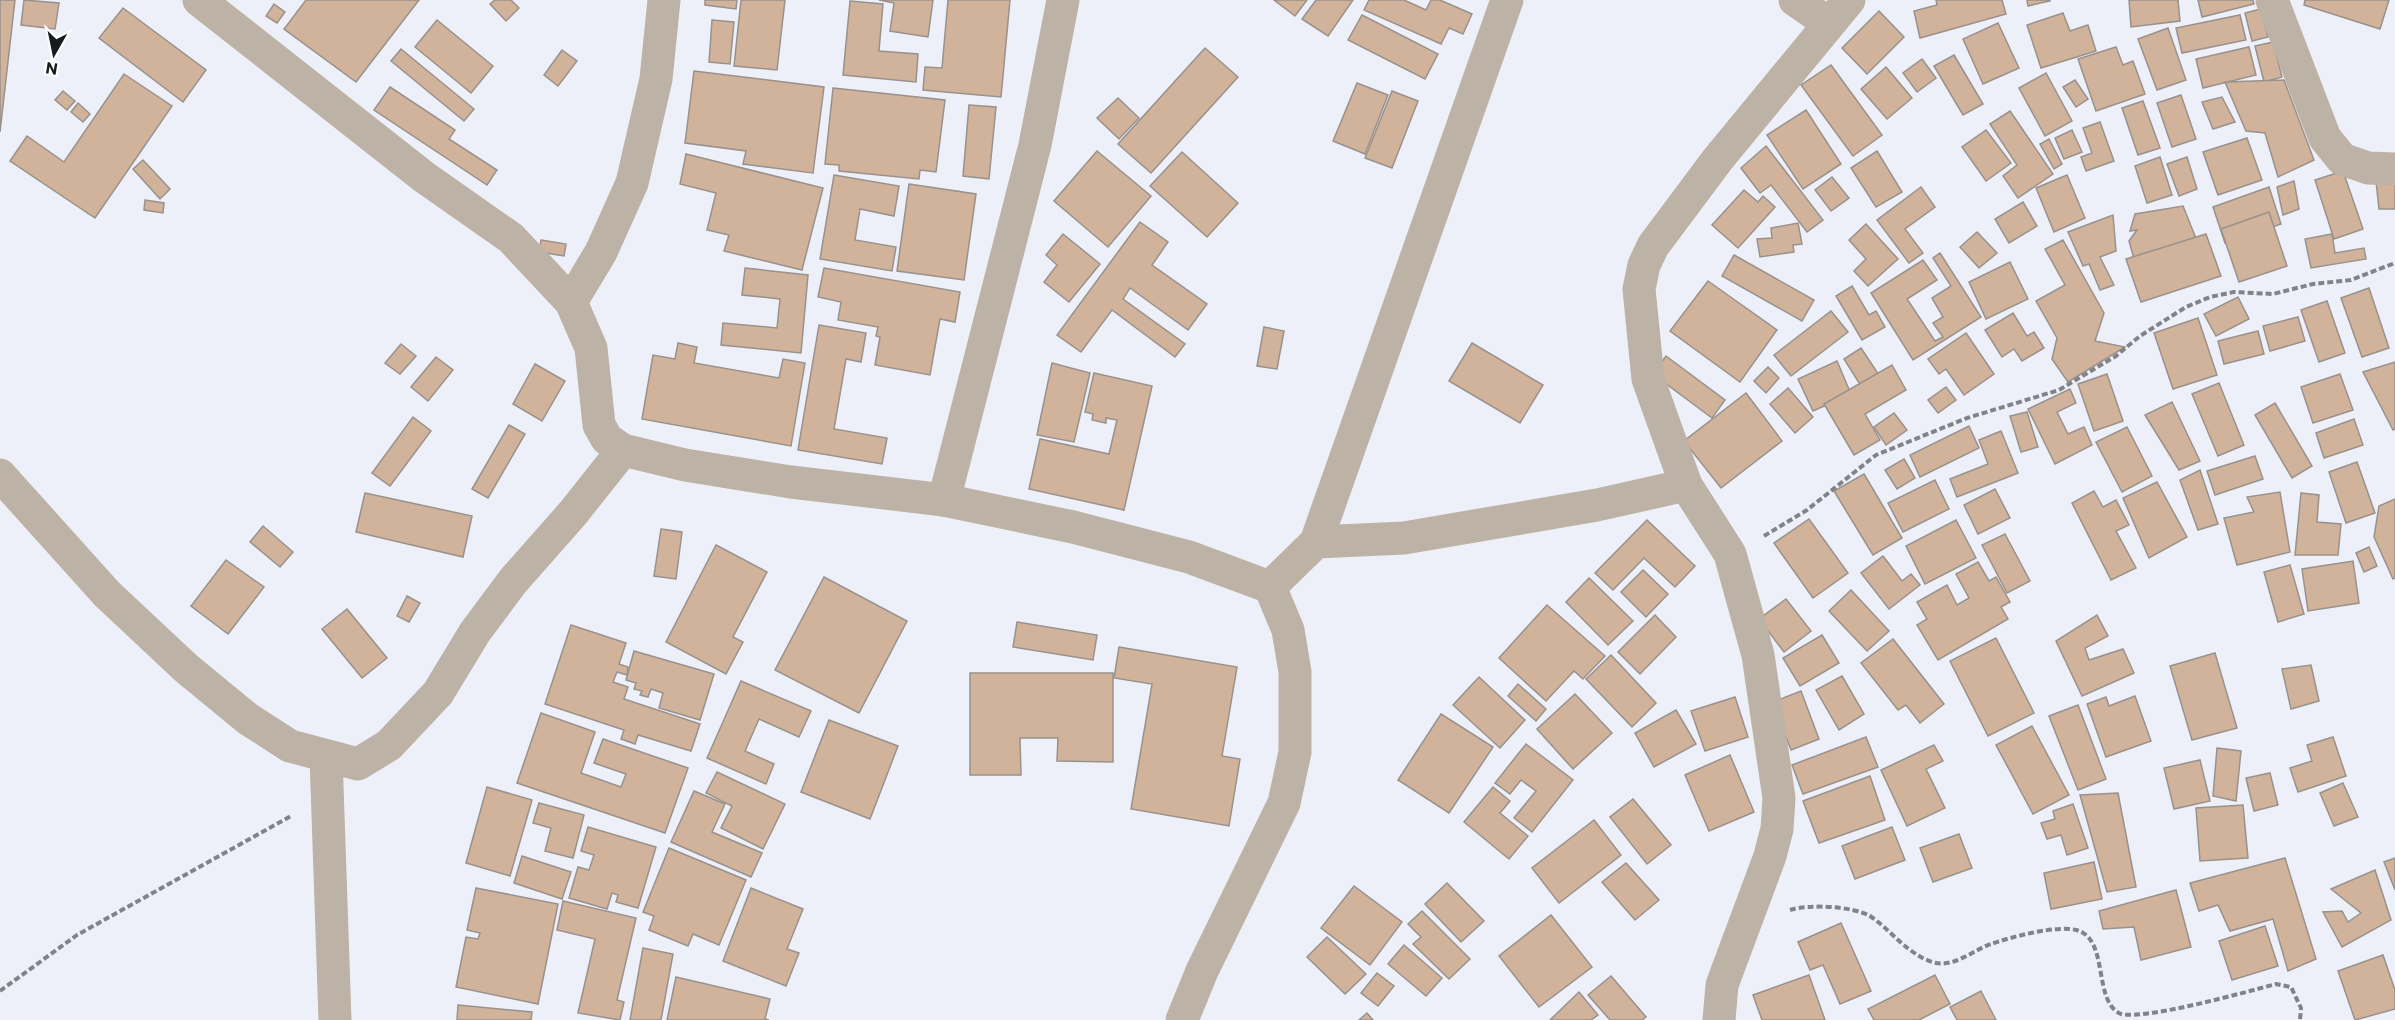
<svg xmlns="http://www.w3.org/2000/svg" width="2395" height="1020" font-family="Commissioner,sans-serif">
	<style>
		.building { fill: #d1b39b; stroke: #99918c; stroke-width: 1.5 }
		.lines { fill: none; stroke-linecap: round; stroke-linejoin: round }
		.path { stroke: #818388; stroke-width: 4; stroke-dasharray: 6 3; stroke-linecap: butt }
		.minor { stroke: #bdb2a6; stroke-width: 33 }
	</style>
	<rect width="100%" height="100%" fill="#eef0f9"/>
	<!-- building -->
	<g class="building">
		<path d="M0 0H15L0 132Z"/>
		<path d="M24 0 59 3 55 29 21 25Z"/>
		<path d="M306 0H419L356 82 284 29Z"/>
		<path d="M495 0H511L519 8 506 21 490 4Z"/>
		<path d="M705 0H737L736 9 705 5Z"/>
		<path d="M741 0H785L777 70 734 66Z"/>
		<path d="M879 0H933L928 37 890 31 894 3Z"/>
		<path d="M948 0H1010L1001 97 923 90 925 67 942 68Z"/>
		<path d="M1274 0H1307L1295 16Z"/>
		<path d="M1316 0H1353L1328 36 1302 19Z"/>
		<path d="M1369 0H1404L1426 10 1431 0H1440L1472 14 1463 34 1449 28 1441 44 1364 10Z"/>
		<path d="M1936 0H2002L2006 14 1920 38 1914 11 1937 5Z"/>
		<path d="M2027 0H2050V1L2028 6Z"/>
		<path d="M2129 0H2178L2180 21 2131 27Z"/>
		<path d="M2198 0H2253L2254 4 2202 17Z"/>
		<path d="M2305 0H2389L2380 29 2304 5Z"/>
		<path d="M850 1 883 4 879 51 918 54 916 82 843 75Z"/>
		<path d="M274 4 285 12 277 23 266 16Z"/>
		<path d="M123 8 206 70 183 102 99 38Z"/>
		<path d="M2261 9 2268 37 2252 41 2245 13Z"/>
		<path d="M1879 11 1904 37 1867 74 1842 48Z"/>
		<path d="M2063 13 2070 31 2088 25 2096 51 2041 68 2027 25Z"/>
		<path d="M1362 15 1438 54 1425 79 1348 40Z"/>
		<path d="M2240 15 2246 40 2182 53 2176 28Z"/>
		<path d="M437 20 493 66 471 93 415 47Z"/>
		<path d="M712 20 734 22 730 64 709 62Z"/>
		<path d="M1998 23 2019 68 1983 84 1963 39Z"/>
		<path d="M2168 28 2186 80 2157 90 2138 39Z"/>
		<path d="M2273 42 2282 77 2264 82 2255 46Z"/>
		<path d="M2116 47 2123 65 2133 61 2145 94 2096 111 2078 59Z"/>
		<path d="M2249 47 2256 75 2203 88 2196 59Z"/>
		<path d="M1205 48 1238 77 1151 173 1118 144Z"/>
		<path d="M401 49 474 109 464 121 391 61Z"/>
		<path d="M562 50 577 61 558 86 544 75Z"/>
		<path d="M1954 55 1983 104 1963 115 1934 66Z"/>
		<path d="M1922 59 1936 78 1917 92 1903 73Z"/>
		<path d="M1831 65 1882 135 1853 156 1801 85Z"/>
		<path d="M1886 67 1912 98 1887 119 1861 89Z"/>
		<path d="M694 71 824 87 813 173 743 164 746 151 685 143Z"/>
		<path d="M2046 73 2072 121 2045 136 2019 88Z"/>
		<path d="M124 74 172 106 95 218 10 161 27 136 64 162Z"/>
		<path d="M2075 80 2088 99 2076 107 2063 87Z"/>
		<path d="M2284 80 2314 160 2278 177 2265 133 2246 131 2225 82Z"/>
		<path d="M1357 83 1388 95 1365 154 1333 141Z"/>
		<path d="M390 87 455 130 449 139 497 170 487 185 374 110Z"/>
		<path d="M833 88 945 100 936 172 920 170 919 179 839 171V165L825 164Z"/>
		<path d="M63 91 75 101 67 110 55 100Z"/>
		<path d="M1392 91 1418 101 1392 168 1365 158Z"/>
		<path d="M2181 95 2196 139 2172 147 2157 103Z"/>
		<path d="M2222 97 2235 122 2213 129 2202 102Z"/>
		<path d="M1118 98 1139 118 1119 139 1097 118Z"/>
		<path d="M2143 101 2160 148 2138 155 2122 108Z"/>
		<path d="M78 103 90 114 83 122 71 112Z"/>
		<path d="M969 105 996 107 989 179 963 176Z"/>
		<path d="M1806 110 1841 164 1803 189 1767 135Z"/>
		<path d="M2010 111 2053 174 2018 198 2003 176 2017 165 1990 124Z"/>
		<path d="M2100 122 2114 161 2086 171 2081 157 2092 153 2083 128Z"/>
		<path d="M1986 130 2011 163 1986 181 1962 147Z"/>
		<path d="M2072 130 2082 152 2064 159 2055 138Z"/>
		<path d="M2247 138 2262 180 2218 195 2203 152Z"/>
		<path d="M2049 139 2062 164 2054 169 2040 144Z"/>
		<path d="M1766 146 1823 220 1807 232 1771 185 1760 193 1741 168Z"/>
		<path d="M1097 151 1151 196 1108 247 1054 201Z"/>
		<path d="M1877 151 1902 192 1876 207 1851 168Z"/>
		<path d="M1182 152 1238 203 1207 237 1150 186Z"/>
		<path d="M686 154 823 188 802 270 724 251 729 235 707 230 716 193 680 184Z"/>
		<path d="M2160 157 2172 195 2147 203 2135 166Z"/>
		<path d="M2187 157 2197 189 2179 196 2167 164Z"/>
		<path d="M143 160 170 189 160 199 133 169Z"/>
		<path d="M2343 171 2363 229 2334 239 2315 180Z"/>
		<path d="M834 175 899 186 894 216 860 209 855 240 896 247 892 271 820 259Z"/>
		<path d="M2067 175 2085 218 2054 232 2036 188Z"/>
		<path d="M1832 177 1849 198 1831 211 1815 190Z"/>
		<path d="M2395 180V209H2379L2376 181Z"/>
		<path d="M2294 181 2299 209 2283 215 2277 187Z"/>
		<path d="M909 184 976 194 964 280 897 271Z"/>
		<path d="M1921 187 1935 207 1905 229 1923 253 1909 263 1877 220Z"/>
		<path d="M2269 187 2281 224 2225 243 2213 207Z"/>
		<path d="M1744 190 1758 202 1763 196 1775 207 1738 248 1712 225Z"/>
		<path d="M145 200 164 203 163 213 144 210Z"/>
		<path d="M2023 202 2037 226 2009 243 1995 219Z"/>
		<path d="M2183 206 2199 246 2136 266 2129 241 2137 230 2130 231 2135 214Z"/>
		<path d="M2269 212 2287 266 2239 282 2221 229Z"/>
		<path d="M2113 215 2116 251 2100 257 2114 285 2100 290 2089 264 2083 266 2068 232Z"/>
		<path d="M1140 222 1168 242 1152 265 1207 304 1188 330 1130 288 1123 299 1185 344 1175 357 1112 310 1081 352 1057 335Z"/>
		<path d="M1798 223 1802 244 1793 245 1794 252 1760 257 1757 239 1772 238 1771 228Z"/>
		<path d="M1866 224 1898 259 1868 286 1854 271 1866 259 1849 240Z"/>
		<path d="M1977 232 1997 253 1979 268 1960 247Z"/>
		<path d="M1063 234 1100 264 1069 302 1044 282 1057 265 1046 255Z"/>
		<path d="M2206 234 2221 276 2141 302 2126 259Z"/>
		<path d="M2332 234 2335 253 2364 248 2366 259 2311 268 2305 239Z"/>
		<path d="M541 240 566 244 564 256 539 252Z"/>
		<path d="M2063 240 2104 313 2095 341 2125 347 2068 382 2052 359 2057 338 2036 301 2065 285 2045 249Z"/>
		<path d="M1940 253 1981 317 1913 360 1871 293 1923 260 1937 280 1907 299 1935 341 1943 337 1933 323 1943 317 1932 298 1951 286 1933 258Z"/>
		<path d="M1734 255 1814 300 1802 321 1722 276Z"/>
		<path d="M2010 262 2028 299 1986 319 1969 282Z"/>
		<path d="M745 268 808 275 801 353 721 345 723 323 777 328 780 299 742 295Z"/>
		<path d="M824 268 960 292 955 322 940 319 930 375 875 365 880 337 876 336 878 327 838 320 841 302 818 297Z"/>
		<path d="M1708 281 1777 330 1740 382 1670 331Z"/>
		<path d="M1852 286 1869 315 1876 311 1885 327 1862 340 1836 296Z"/>
		<path d="M2369 288 2389 348 2362 357 2341 298Z"/>
		<path d="M2238 297 2249 319 2216 336 2204 314Z"/>
		<path d="M2327 301 2345 353 2319 362 2301 310Z"/>
		<path d="M1831 311 1848 332 1791 376 1774 355Z"/>
		<path d="M2013 313 2027 336 2034 332 2044 348 2022 361 2014 349 2002 357 1985 330Z"/>
		<path d="M2298 317 2305 341 2270 351 2263 326Z"/>
		<path d="M2198 318 2217 375 2173 389 2154 333Z"/>
		<path d="M819 325 866 333 861 362 846 359 834 429 887 438 882 464 798 450Z"/>
		<path d="M1264 327 1284 331 1277 369 1257 366Z"/>
		<path d="M2258 331 2264 354 2224 364 2218 341Z"/>
		<path d="M1966 333 1994 374 1964 395 1946 369 1939 374 1928 359Z"/>
		<path d="M678 343 697 347 694 363 779 378 783 359 805 363 791 446 642 419 653 355 675 359Z"/>
		<path d="M1472 343 1543 385 1520 423 1449 381Z"/>
		<path d="M401 344 416 356 400 374 385 363Z"/>
		<path d="M1861 348 1879 375 1861 386 1844 359Z"/>
		<path d="M1666 356 1725 400 1712 418 1653 374Z"/>
		<path d="M436 357 453 370 428 401 411 387Z"/>
		<path d="M1837 361 1851 394 1813 411 1798 379Z"/>
		<path d="M2395 362V429L2393 430 2363 372Z"/>
		<path d="M1052 363 1090 373 1074 442 1037 435Z"/>
		<path d="M535 364 565 381 542 421 513 404Z"/>
		<path d="M1892 365 1906 390 1865 414 1880 440 1854 455 1824 404Z"/>
		<path d="M1768 367 1779 378 1766 393 1754 381Z"/>
		<path d="M1094 373 1152 386 1124 510 1029 489 1040 439 1109 454 1117 420 1106 418V423L1092 420 1093 414 1085 412Z"/>
		<path d="M2107 374 2123 421 2094 431 2078 384Z"/>
		<path d="M2340 374 2353 410 2313 423 2301 387Z"/>
		<path d="M2219 383 2244 445 2218 456 2192 394Z"/>
		<path d="M1946 387 1956 400 1938 413 1928 400Z"/>
		<path d="M1788 388 1813 417 1795 433 1770 404Z"/>
		<path d="M2070 389 2076 403 2057 412 2068 434 2084 427 2092 445 2055 464 2028 409Z"/>
		<path d="M1746 393 1782 441 1721 488 1684 441Z"/>
		<path d="M2172 402 2200 461 2179 470 2145 415Z"/>
		<path d="M2275 403 2312 466 2292 478 2255 415Z"/>
		<path d="M2027 412 2038 447 2021 452 2010 416Z"/>
		<path d="M1894 413 1907 430 1886 445 1874 427Z"/>
		<path d="M413 417 431 431 390 486 372 473Z"/>
		<path d="M2354 419 2363 445 2324 458 2316 433Z"/>
		<path d="M509 425 525 434 488 498 472 489Z"/>
		<path d="M1969 426 1979 448 1920 477 1910 455Z"/>
		<path d="M2127 427 2152 476 2122 492 2096 442Z"/>
		<path d="M2001 431 2018 473 1957 497 1950 479 1988 464 1979 440Z"/>
		<path d="M2255 456 2263 479 2215 495 2207 471Z"/>
		<path d="M1904 459 1915 478 1897 489 1885 470Z"/>
		<path d="M2357 462 2375 513 2346 523 2329 472Z"/>
		<path d="M2200 470 2218 524 2198 530 2180 480Z"/>
		<path d="M1864 474 1902 538 1873 555 1834 491Z"/>
		<path d="M1935 480 1949 509 1903 532 1888 503Z"/>
		<path d="M2157 482 2187 537 2149 558 2123 498Z"/>
		<path d="M1995 489 2010 518 1978 534 1964 505Z"/>
		<path d="M2094 491 2103 507 2116 500 2129 525 2116 531 2136 568 2111 580 2072 503Z"/>
		<path d="M2280 492 2290 552 2237 565 2224 518 2254 512 2247 497Z"/>
		<path d="M365 493 472 516 463 557 356 532Z"/>
		<path d="M2301 493 2319 495 2317 522 2341 524 2338 555H2295Z"/>
		<path d="M2395 499V578L2393 579 2374 537 2379 506Z"/>
		<path d="M1809 519 1848 573 1813 598 1774 543Z"/>
		<path d="M1647 520 1695 566 1675 587 1644 558 1613 590 1595 573Z"/>
		<path d="M1956 520 1976 558 1925 584 1906 546Z"/>
		<path d="M263 526 293 552 280 567 250 542Z"/>
		<path d="M661 529 682 532 676 579 654 576Z"/>
		<path d="M2005 534 2030 581 2007 593 1982 545Z"/>
		<path d="M716 545 767 572 733 637 743 642 726 674 666 642Z"/>
		<path d="M2369 547 2377 566 2364 572 2356 553Z"/>
		<path d="M1883 556 1902 581 1911 574 1920 585 1889 609 1861 573Z"/>
		<path d="M226 560 264 587 228 634 191 606Z"/>
		<path d="M2353 561 2359 603 2308 611 2302 569Z"/>
		<path d="M1978 562 1989 581 1996 577 2010 602 2001 607 2008 619 1938 660 1917 625 1927 619 1917 602 1947 585 1957 605 1969 598 1956 574Z"/>
		<path d="M2290 565 2304 614 2278 622 2264 572Z"/>
		<path d="M1643 570 1668 594 1646 617 1621 592Z"/>
		<path d="M824 577 907 621 859 713 775 670Z"/>
		<path d="M1589 578 1633 621 1608 645 1566 602Z"/>
		<path d="M1851 590 1889 631 1867 651 1829 611Z"/>
		<path d="M407 596 420 603 409 622 397 616Z"/>
		<path d="M1786 599 1811 631 1784 652 1759 619Z"/>
		<path d="M1547 605 1605 656 1583 679 1574 671 1546 701 1499 658Z"/>
		<path d="M347 609 387 658 362 678 322 629Z"/>
		<path d="M1655 615 1676 637 1640 674 1618 652Z"/>
		<path d="M2097 615 2108 636 2085 648 2089 660 2123 649 2134 673 2082 696 2056 641Z"/>
		<path d="M1017 622 1097 635 1093 660 1013 647Z"/>
		<path d="M571 625 626 643 619 664 628 667 627 675 617 672 613 682 628 687 624 699 700 724 691 751 638 735 635 744 621 739 624 730 545 704Z"/>
		<path d="M1822 635 1839 663 1800 686 1783 658Z"/>
		<path d="M1996 638 2034 713 1988 736 1950 661Z"/>
		<path d="M1893 639 1944 704 1920 723 1906 705 1898 710 1861 663Z"/>
		<path d="M1119 647 1237 667 1222 756 1240 759 1229 826 1131 809 1152 684 1114 678Z"/>
		<path d="M634 651 714 674 700 720 659 708 663 693 651 689 648 697 640 695 642 691 634 689 636 683 626 680Z"/>
		<path d="M2215 653 2237 728 2192 740 2170 666Z"/>
		<path d="M1611 655 1656 703 1632 727 1586 679Z"/>
		<path d="M2311 665 2319 701 2291 709 2282 669Z"/>
		<path d="M970 673H1113V762L1057 761 1058 738H1020L1021 775H970Z"/>
		<path d="M1842 676 1864 714 1839 730 1816 690Z"/>
		<path d="M1479 677 1525 720 1500 748 1453 705Z"/>
		<path d="M741 681 811 711 799 737 759 719 745 751 774 764 766 784 707 758Z"/>
		<path d="M1518 684 1546 709 1536 721 1508 696Z"/>
		<path d="M1801 691 1819 739 1791 750 1773 702Z"/>
		<path d="M1575 694 1612 733 1573 769 1537 729Z"/>
		<path d="M2135 696 2151 741 2106 757 2087 704 2106 697 2109 706Z"/>
		<path d="M1735 697 1748 737 1705 751 1691 711Z"/>
		<path d="M2078 705 2106 779 2078 790 2049 716Z"/>
		<path d="M1676 710 1696 744 1654 767 1635 733Z"/>
		<path d="M541 713 595 732 581 773 621 787 626 774 594 763 603 739 688 768 665 833 517 783Z"/>
		<path d="M1441 714 1493 747 1449 813 1398 780Z"/>
		<path d="M829 720 898 746 870 819 801 792Z"/>
		<path d="M2032 726 2069 795 2033 814 1996 745Z"/>
		<path d="M1866 737 1878 767 1803 794 1792 765Z"/>
		<path d="M2333 737 2346 776 2298 792 2290 768 2312 761 2307 745Z"/>
		<path d="M1526 744 1573 780 1532 832 1514 818 1536 791 1521 780 1510 794 1495 783Z"/>
		<path d="M1934 745 1943 761 1926 769 1945 808 1907 826 1881 770Z"/>
		<path d="M2217 748 2241 751 2236 801 2213 796Z"/>
		<path d="M1730 755 1754 812 1709 831 1685 775Z"/>
		<path d="M2200 760 2210 801 2174 809 2164 768Z"/>
		<path d="M717 772 785 804 763 849 721 828 732 806 706 793Z"/>
		<path d="M2270 773 2278 805 2254 811 2246 778Z"/>
		<path d="M1870 776 1885 820 1819 843 1803 801Z"/>
		<path d="M2343 783 2358 817 2334 826 2320 793Z"/>
		<path d="M487 787 532 800 510 876 466 863Z"/>
		<path d="M1493 787 1510 801 1500 813 1528 836 1509 859 1464 822Z"/>
		<path d="M694 791 725 804 712 832 762 853 751 877 671 842Z"/>
		<path d="M2118 793 2136 887 2107 892 2080 795Z"/>
		<path d="M1633 799 1671 845 1647 864 1610 817Z"/>
		<path d="M539 803 584 815 573 858 545 851 551 828 533 823Z"/>
		<path d="M2073 804 2088 848 2067 855 2061 835 2047 839 2041 823 2055 819 2053 811Z"/>
		<path d="M2243 805 2248 858 2200 861 2196 808Z"/>
		<path d="M1594 820 1621 855 1559 903 1532 868Z"/>
		<path d="M588 827 656 847 638 908 616 902 618 895 612 893 607 909 569 898 578 867 589 870 594 855 581 851Z"/>
		<path d="M1892 827 1905 860 1855 879 1842 846Z"/>
		<path d="M1959 834 1972 868 1933 882 1920 848Z"/>
		<path d="M669 848 746 880 719 945 693 934 688 946 649 930 654 916 643 912Z"/>
		<path d="M522 856 571 872 562 899 514 883Z"/>
		<path d="M2285 858 2316 959 2288 971 2273 919 2230 931 2218 905 2199 911 2190 883Z"/>
		<path d="M2395 858V890L2384 862Z"/>
		<path d="M2094 862 2102 899 2051 909 2044 873Z"/>
		<path d="M1626 863 1659 900 1635 920 1602 882Z"/>
		<path d="M2375 870 2391 920 2342 947 2323 912 2342 911 2348 922 2361 913 2331 889Z"/>
		<path d="M1447 883 1484 921 1461 942 1425 904Z"/>
		<path d="M1354 886 1402 922 1370 965 1321 928Z"/>
		<path d="M476 888 558 904 538 1004 456 987 466 937 478 939 480 933 467 930Z"/>
		<path d="M751 888 803 909 787 949 799 953 786 986 723 961Z"/>
		<path d="M2176 890 2191 947 2141 960 2134 927 2103 929 2099 911Z"/>
		<path d="M563 901 636 918 617 1000 624 1002 620 1020 578 1013 595 939 557 930Z"/>
		<path d="M1422 911 1470 959 1449 979 1413 944 1421 937 1408 924Z"/>
		<path d="M1551 915 1592 967 1539 1007 1499 956Z"/>
		<path d="M1841 923 1871 991 1840 1004 1823 965 1810 970 1798 942Z"/>
		<path d="M2265 926 2278 966 2232 980 2219 941Z"/>
		<path d="M1327 937 1366 974 1345 994 1307 957Z"/>
		<path d="M1404 945 1442 978 1426 996 1388 964Z"/>
		<path d="M643 948 673 954 661 1020H630Z"/>
		<path d="M2383 955 2395 990V1009L2355 1020 2338 971Z"/>
		<path d="M1377 973 1394 986 1378 1006 1361 993Z"/>
		<path d="M1809 975 1825 1020H1762L1753 995Z"/>
		<path d="M1935 975 1950 1004 1919 1020H1874L1868 1009Z"/>
		<path d="M1611 976 1646 1017 1642 1020H1610L1588 995Z"/>
		<path d="M676 977 770 999 765 1019 769 1020H667Z"/>
		<path d="M1981 991 1996 1020H1957L1950 1007Z"/>
		<path d="M1579 992 1598 1015 1591 1020H1550Z"/>
		<path d="M458 1005 532 1012 531 1020H457Z"/>
		<path d="M1367 1013 1373 1020H1359Z"/>
	</g>
	<g class="lines">
		<!-- path -->
		<g class="path">
			<path d="M1764 536 1807 510 1876 455 1967 418 2059 390 2116 356 2140 336 2186 307 2210 297 2234 292 2273 294 2313 284 2351 280 2395 263"/>
			<path d="M1790 910C1809 904 1852 906 1870 916 1891 930 1906 953 1932 962 1953 969 1973 950 1991 944 2011 937 2056 925 2076 930 2110 938 2092 1002 2121 1014 2146 1020 2246 992 2276 984L2291 987 2301 1008 2300 1020"/>
			<path d="M0 991 77 935 291 816"/>
		</g>
		<!-- minor -->
		<g class="minor">
			<path d="M199 0 424 177 511 238 571 302 591 348 599 425 607 439 623 450 685 465 791 482 944 500 1073 527 1189 557 1270 587 1288 630 1295 672V752L1284 803 1202 971 1182 1020"/>
			<path d="M1795 0 1828 23"/>
			<path d="M2272 0 2325 138 2342 159 2368 168 2395 169"/>
			<path d="M571 302 601 252 632 183 656 79 664 0"/>
			<path d="M0 475 107 594 186 668 248 719 290 746 358 764 389 745 438 693 475 632 513 581 573 513 623 450"/>
			<path d="M944 500 1035 145 1063 0"/>
			<path d="M1316 542 1404 538 1597 505 1686 485"/>
			<path d="M1270 587 1316 542 1507 0"/>
			<path d="M326 756 335 1020"/>
			<path d="M1719 1020 1722 985 1770 856 1777 829 1779 798 1758 655 1730 554 1686 485 1648 379 1639 289 1644 265 1653 246 1718 159 1849 0"/>
		</g>
	</g>
	<!-- north arrow -->
	<g transform="translate(54 54) rotate(189)" stroke="#ffffff" stroke-width="4.5" paint-order="stroke">
	<path d="M0-4.5L10 22L0 15L-10 22Z" fill="#191a1d"/>
	<text y="-9" font-size="16" font-weight="bold" text-anchor="middle" fill="#191a1d">N</text>
	</g>
</svg>
